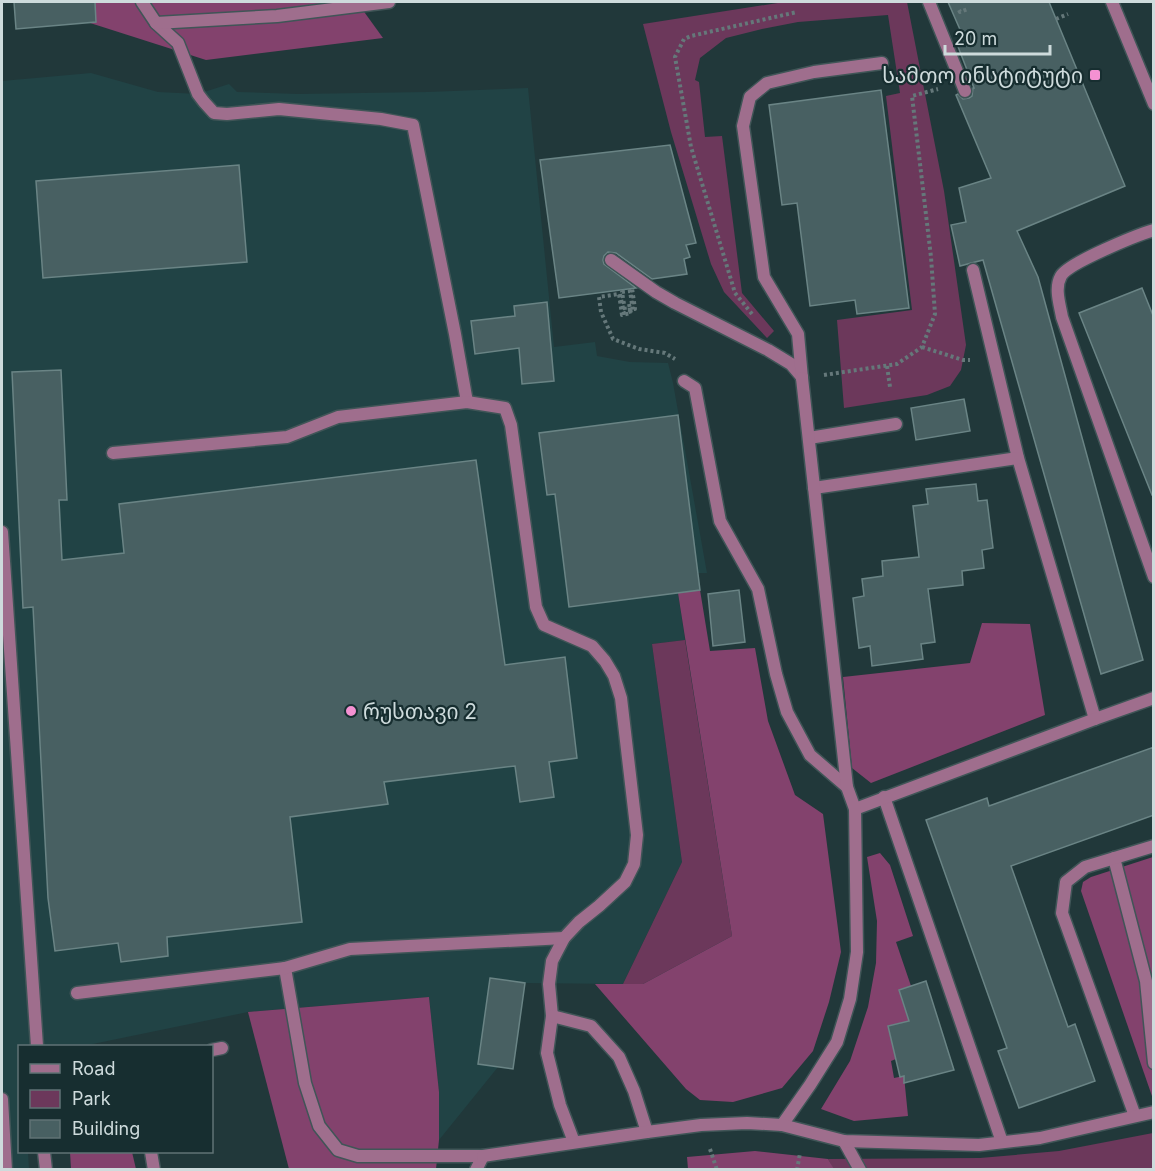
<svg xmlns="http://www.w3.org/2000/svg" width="1155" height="1171" font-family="Inter,'Noto Sans Georgian',sans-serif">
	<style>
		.built { fill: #214345 }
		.green { fill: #6c385b }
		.forest { fill: #83426d }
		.building { fill: #486062; stroke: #6a8485; stroke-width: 1.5 }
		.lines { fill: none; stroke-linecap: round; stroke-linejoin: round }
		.service-casing { stroke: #405557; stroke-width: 15 }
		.minor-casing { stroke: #405557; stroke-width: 15 }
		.tertiary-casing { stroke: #405557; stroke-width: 15 }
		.path { stroke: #65787a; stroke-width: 4; stroke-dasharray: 3 3; stroke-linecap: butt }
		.service { stroke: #9f6e8d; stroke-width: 12 }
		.minor { stroke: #9f6e8d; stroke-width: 12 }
		.tertiary { stroke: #9f6e8d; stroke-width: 12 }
		.path-bridge { stroke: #65787a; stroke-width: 4; stroke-dasharray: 3 3; stroke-linecap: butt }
		.poi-dot { fill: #f591d2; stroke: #172e30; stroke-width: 2 }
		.labels { text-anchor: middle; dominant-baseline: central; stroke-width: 4.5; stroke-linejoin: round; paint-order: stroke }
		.poi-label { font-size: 21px; fill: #cedbdc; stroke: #172e30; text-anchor: end }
	</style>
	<rect width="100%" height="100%" fill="#21383a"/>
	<!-- built -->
	<path class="built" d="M91 73 158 92 198 94 229 84 237 92 298 94 428 92 528 88 554 347 595 342 597 356 630 362 668 363 673 383 707 573H698L700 590 678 593 685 640 652 644 682 862 623 984 525 983 498 1067 439 1140V1092L429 997 248 1012 83 1046H20V1152H28L29 1169H2V81Z"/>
	<!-- green -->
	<g class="green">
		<path d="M784 2H907L944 191 966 345 961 370 950 386 927 395 844 408 837 320 912 310 886 96 900 93 888 15 798 22 762 29 726 38 700 58 695 80 699 82 705 137 722 136 742 293 774 331 767 338 724 292 711 264 671 132 643 24Z"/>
		<path d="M685 640 732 936 643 984H623L682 862 652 644Z"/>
		<path d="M1153 1133V1169L834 1170 828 1159 980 1158 1059 1151Z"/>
	</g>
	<!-- forest -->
	<g class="forest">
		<path d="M85 2H357L383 38 206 60 87 22Z"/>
		<path d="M700 590 710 651 755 648 768 721 795 795 823 814 841 952 829 1002 813 1051 782 1088 733 1102 700 1100 686 1089 595 984H643L732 936 678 593Z"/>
		<path d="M982 623 1030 624 1045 715 871 783 852 768 843 677 970 663Z"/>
		<path d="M880 853 890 865 913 936 896 942 911 986 899 990 909 1021 888 1026 896 1059 891 1061 894 1078 904 1076 908 1116 854 1121 821 1109 850 1061 868 1007 876 963 877 921 867 857Z"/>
		<path d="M1153 857V1099L1081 891 1083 882 1091 877Z"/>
		<path d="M429 997 439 1092V1140L436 1169H289L248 1012Z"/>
		<path d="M755 1151 828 1159 834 1169H688L687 1157Z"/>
		<path d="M70 1152H132L136 1169H71Z"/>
	</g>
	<!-- building -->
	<g class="building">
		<path d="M14 2H95L96 22 16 29Z"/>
		<path d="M948 2H1049L1125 186 1017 231 1038 277 1143 660 1101 674 983 260 960 266 951 225 966 222 959 188 991 178 956 95 958 94 963 99 969 98 972 96 973 88H974L957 44 965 41Z"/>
		<path d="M881 90 909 308 857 314 855 300 810 306 797 203 782 205 769 105Z"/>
		<path d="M670 145 696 243 686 245 690 257 684 259 687 274 652 279 616 253 608 252 604 256 603 260 604 264 636 288 559 298 540 160Z"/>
		<path d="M239 165 247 262 43 278 36 181Z"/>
		<path d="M1142 288 1154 318V494L1152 495 1079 313Z"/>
		<path d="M547 302 554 381 522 384 519 348 475 354 471 321 515 316 514 306Z"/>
		<path d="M61 370 67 500H59L62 560 124 553 119 504 476 460 505 665 565 657 577 758 549 762 554 797 520 802 515 766 384 782 388 804 290 817 302 922 167 937 168 956 121 962 118 943 55 951 48 898 33 607 23 608 12 372Z"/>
		<path d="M964 399 970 431 916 440 911 408Z"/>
		<path d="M678 415 700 590 569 607 555 494 547 495 539 433Z"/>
		<path d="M976 484 978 501 987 500 993 548 982 550 984 568 962 571 963 585 928 589 935 642 921 644 923 659 872 666 870 646 859 648 853 598 864 596 862 579 883 576 882 561 919 557 913 506 928 504 926 489Z"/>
		<path d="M739 590 745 642 713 646 708 594Z"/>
		<path d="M1154 747V815L1011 866 1068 1027 1075 1024 1095 1081 1019 1108 998 1051 1007 1048 926 820 987 798 989 806Z"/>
		<path d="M490 978 525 983 513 1069 478 1064Z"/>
		<path d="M926 981 954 1070 904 1083V1076L900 1077 888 1026 909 1021 899 990Z"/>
	</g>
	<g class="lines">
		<defs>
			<g id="service">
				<path d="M142 2 156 23 178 43 198 94 204 102 214 113 227 114 279 109 381 119 413 125 455 334 467 402"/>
				<path d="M929 2 965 91"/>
				<path d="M156 23 277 16 389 2"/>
				<path d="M1154 230C1137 235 1068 263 1061 276 1054 288 1060 305 1062 317L1154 577"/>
				<path d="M611 260 656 292 675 303 768 350 791 364 802 377"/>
				<path d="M973 270 1018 458 1095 719"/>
				<path d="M802 378 798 334 764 277 743 126 750 97 767 83 814 72 882 63"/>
				<path d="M684 381 695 388 720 521 758 589 776 674 787 712 810 755 847 787"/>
				<path d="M809 438 896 424"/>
				<path d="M113 453 287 437 338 417 467 402 505 408 511 425 536 607 544 625 592 646 605 661 614 676 621 698 637 835 634 864 625 882 599 906 579 922 564 938 552 961 549 984 552 1016 547 1053 560 1105 574 1142"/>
				<path d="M814 488 1018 458"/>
				<path d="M884 797 1002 1142"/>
				<path d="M1114 858 1146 981 1154 1063"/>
				<path d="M285 968 305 1083 319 1126 338 1150 358 1156H483L476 1170"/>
				<path d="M77 993 285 968 350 949 564 938"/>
				<path d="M552 1016 591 1026 619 1057 634 1091 647 1132"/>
				<path d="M212 1050 222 1048"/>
				<path d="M2 1099 6 1170"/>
				<path d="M1135 1116 1062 913 1066 882 1085 867 1154 846"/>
				<path d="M844 1141 860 1170"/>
				<path d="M151 1152 154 1170"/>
			</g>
			<g id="minor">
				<path d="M2 532 37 1046"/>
				<path d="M855 809 1095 719 1154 698"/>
				<path d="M782 1125 810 1085 837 1042 850 999 857 952 855 809 847 787 802 378"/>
				<path d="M44 1152 46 1170"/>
				<path d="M483 1156 647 1132 701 1125 747 1123 782 1125 844 1141 979 1145 1040 1138 1154 1112"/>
			</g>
			<path id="tertiary" d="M1112 2 1154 104"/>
		</defs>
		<!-- service casing -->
		<use href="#service" class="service-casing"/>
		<!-- minor casing -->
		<use href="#minor" class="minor-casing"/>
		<!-- tertiary casing -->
		<use href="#tertiary" class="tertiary-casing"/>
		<!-- path -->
		<g class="path">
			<path d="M959 10 960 12 968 9"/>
			<path d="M1056 19 1068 14"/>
			<path d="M629 304 631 313 622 315 619 294 599 297 601 312 613 339 639 349 665 353 675 359"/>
			<path d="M752 314 735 293 691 147 675 57 684 39 691 36 797 12"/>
			<path d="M922 347 963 360H970"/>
			<path d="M887 366 890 387"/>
			<path d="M824 375 897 364 922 347 935 314 931 257 912 96 938 89"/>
			<path d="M710 1149 717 1170"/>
			<path d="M797 1170 800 1153"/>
		</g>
		<!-- service -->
		<use href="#service" class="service"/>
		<!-- minor -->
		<use href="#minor" class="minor"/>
		<!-- tertiary -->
		<use href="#tertiary" class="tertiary"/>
		<!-- path-bridge -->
		<path class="path-bridge" d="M620 294 624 313 633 311 630 291 622 292 625 310 635 309 632 288"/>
	</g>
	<!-- markers -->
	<g class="poi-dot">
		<rect x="1089" y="69" width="12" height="12" rx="3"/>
		<circle cx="351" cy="711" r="6"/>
	</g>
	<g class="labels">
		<!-- poi labels -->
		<g class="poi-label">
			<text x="1083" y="75">სამთო ინსტიტუტი</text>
			<text x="363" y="711" text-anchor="start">რუსთავი 2</text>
		</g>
	</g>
	<!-- border -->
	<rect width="1155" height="1171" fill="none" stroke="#cedbdc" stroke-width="6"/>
	<!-- legend -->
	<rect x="18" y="1045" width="195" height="108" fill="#172e30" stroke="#607375" stroke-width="1.5"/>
	<rect x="30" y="1064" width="30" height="9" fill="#9f6e8d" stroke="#607375" stroke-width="1.5"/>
	<text x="72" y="1075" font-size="18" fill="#cedbdc">Road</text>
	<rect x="30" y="1090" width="30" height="18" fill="#6c385b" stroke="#607375" stroke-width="1.5"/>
	<text x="72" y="1105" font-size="18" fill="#cedbdc">Park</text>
	<rect x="30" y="1120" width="30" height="18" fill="#486062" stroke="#607375" stroke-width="1.5"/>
	<text x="72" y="1135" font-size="18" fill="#cedbdc">Building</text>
	<!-- scale -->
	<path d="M945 45v9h105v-9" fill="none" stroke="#cedbdc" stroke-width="3"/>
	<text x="954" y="45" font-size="18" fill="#cedbdc" stroke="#172e30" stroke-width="4.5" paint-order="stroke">20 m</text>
</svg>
